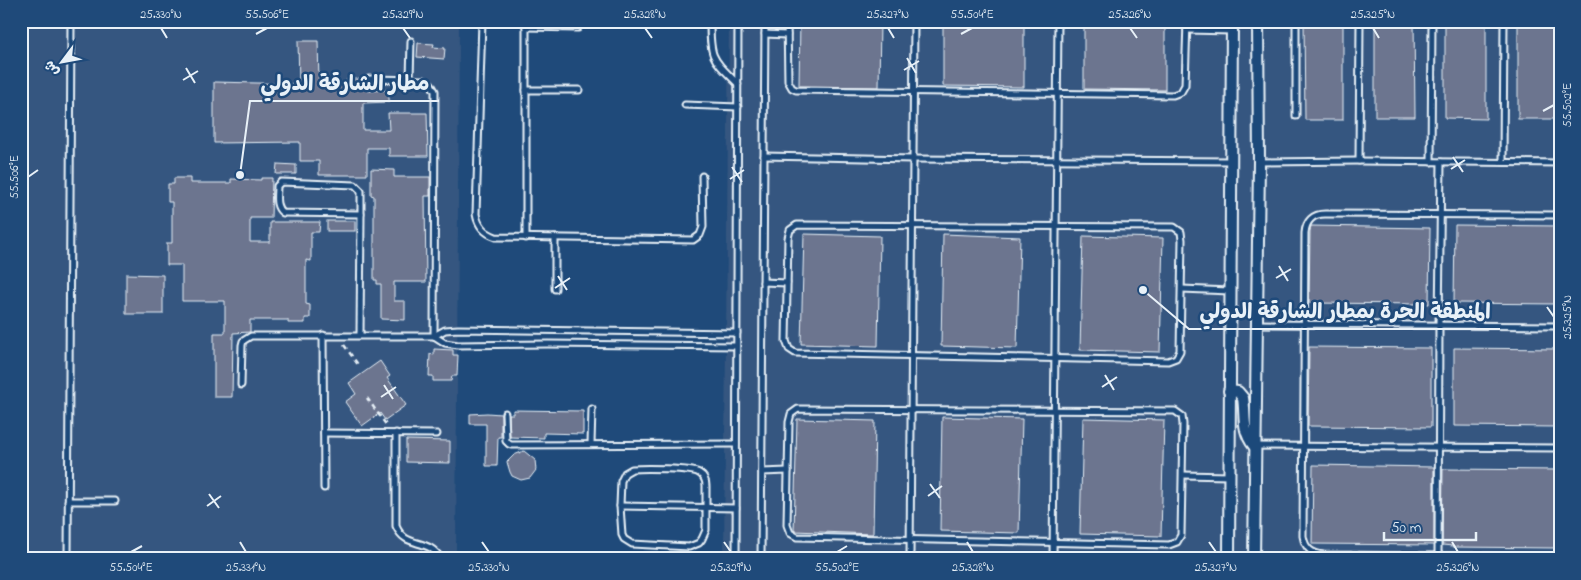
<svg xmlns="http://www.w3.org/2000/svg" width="1581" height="580" font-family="'Indie Flower','Playpen Sans Arabic',sans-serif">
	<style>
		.built { fill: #365780 }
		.building { fill: #6c748f; stroke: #e8f1f8 }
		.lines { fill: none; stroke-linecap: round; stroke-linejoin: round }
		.service-casing { stroke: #e8f1f8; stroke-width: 9 }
		.minor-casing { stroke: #e8f1f8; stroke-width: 14 }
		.path { stroke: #e8f1f8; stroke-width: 2.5; stroke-dasharray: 5 4; stroke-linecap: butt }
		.service { stroke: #1f4a7a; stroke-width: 5 }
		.minor { stroke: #1f4a7a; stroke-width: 10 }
		.ticks { fill: none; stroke: #e8f1f8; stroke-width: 2 }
		.leader { fill: none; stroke: #e8f1f8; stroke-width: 2 }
		.callout-dot { fill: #e8f1f8; stroke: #1f4a7a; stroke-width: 2 }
		.callout-label { font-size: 21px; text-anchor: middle; font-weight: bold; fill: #e8f1f8; stroke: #1f4a7a; stroke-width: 5; stroke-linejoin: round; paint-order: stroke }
		.neatline { fill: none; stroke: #e8f1f8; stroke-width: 2 }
		.ticks-label { font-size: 12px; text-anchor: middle; fill: #e8f1f8 }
	</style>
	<rect width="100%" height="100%" fill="#1f4a7a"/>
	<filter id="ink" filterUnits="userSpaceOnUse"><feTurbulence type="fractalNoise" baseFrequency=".02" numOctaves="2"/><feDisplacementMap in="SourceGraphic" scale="10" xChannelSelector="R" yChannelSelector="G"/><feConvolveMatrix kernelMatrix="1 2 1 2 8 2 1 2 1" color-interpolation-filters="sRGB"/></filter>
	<g filter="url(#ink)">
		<!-- built -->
		<g class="built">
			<path d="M21 21H459L456 559H21Z"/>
			<path d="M729 21H1560V559H724Z"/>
		</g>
		<!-- building -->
		<g class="building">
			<path d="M800 21H880L879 87 799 86Z"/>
			<path d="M943 21H1024V87L943 86Z"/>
			<path d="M1084 21H1165V90L1084 89Z"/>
			<path d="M1304 21H1343V120H1305Z"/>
			<path d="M1375 21H1414L1415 117H1375Z"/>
			<path d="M1445 21H1486V119L1445 118Z"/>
			<rect x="1518" y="21" width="41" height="98"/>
			<path d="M298 41H318L319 83H347V79H362V85H367L368 91 389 90V102L363 103V130H389L388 113H427L428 156H389V148H367V175H319V161H300V142L214 143V82L299 84Z"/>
			<path d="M418 43 434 44 433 47 445 48 444 59 417 57Z"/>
			<path d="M277 164 296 165V174H276Z"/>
			<path d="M371 169 394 170V177H430V196H425L426 282H394V301H405V320L381 319V284H377V280H374V196L371 195Z"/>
			<path d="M174 178H190V183H231V179L261 180V178H272L271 218H250V242H270V222H320L319 232H311V261L306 260V304L310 305V318H305V323H288V320H250V332L233 333 232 397H214V333H225V301H182V265H167V243H172V202H168V184H174Z"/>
			<rect x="327" y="221" width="28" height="10"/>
			<path d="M1455 225 1560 226V304L1454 303Z"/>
			<path d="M1311 226 1430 228 1429 304 1309 303 1310 231Z"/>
			<path d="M804 234 880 236 878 346 801 344Z"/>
			<path d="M943 234 1020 237 1017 348 941 346Z"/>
			<path d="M1083 236 1163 238 1160 352 1080 350Z"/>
			<path d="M126 274 163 275V314H126Z"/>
			<path d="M1309 347 1431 348V427L1308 426Z"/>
			<path d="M1454 348 1560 349V427L1454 426Z"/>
			<path d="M434 349 453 350V355H458L457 376H452L451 381H433V376H429L430 354 434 355Z"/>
			<path d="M380 361 390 376 387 378 406 405 385 420 380 413 362 426 345 402 356 394 349 383Z"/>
			<path d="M513 410 583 411V434L544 433V438L510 437 509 414H513Z"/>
			<path d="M487 413 501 414V437H498L497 466H486V424H470V414Z"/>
			<path d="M942 417 1022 419 1019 533 940 531Z"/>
			<path d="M1083 418 1164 420 1161 536 1080 534Z"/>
			<path d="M797 419 875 421 873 534 794 531Z"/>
			<path d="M406 440 450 441V463L406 462Z"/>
			<path d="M524 451 535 460 536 470 530 478 521 480 512 476 510 472 507 462 514 455Z"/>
			<path d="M1313 465 1434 467V545L1312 544Z"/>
			<path d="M1443 469 1560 470V548L1453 547V546L1442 545Z"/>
		</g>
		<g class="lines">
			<defs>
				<g id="service">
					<path d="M482 21 476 214C478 226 484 233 496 237L693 240 700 235 703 227 702 176"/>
					<path d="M526 21V238"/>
					<path d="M710 21C710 59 712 58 738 84"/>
					<path d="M787 21 788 81 792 88 796 90 1173 95 1181 92 1185 85 1187 21"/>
					<path d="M526 27 578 28"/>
					<path d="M1187 30 1232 31"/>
					<path d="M765 34 787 35"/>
					<path d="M369 79 424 80 431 84 435 91 434 336"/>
					<path d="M410 79 411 41"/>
					<path d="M526 90H579"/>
					<path d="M685 105 738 107"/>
					<path d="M1296 116V21"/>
					<path d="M764 156 913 159 1231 161"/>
					<path d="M1359 161 1360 21"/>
					<path d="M1259 162 1359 161 1560 163"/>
					<path d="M1431 162 1432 21"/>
					<path d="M1503 162 1504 21"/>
					<path d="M281 182 355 185 361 191V214L283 213C274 207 277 195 277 186Z"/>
					<path d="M1560 215 1325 214C1313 214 1306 221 1305 233L1303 536C1305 548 1311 554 1324 555L1560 557"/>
					<path d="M797 225 1174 227 1181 232 1182 240 1180 351 1176 358 1168 361 795 353 789 349 786 341 788 238 790 230Z"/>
					<path d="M763 282 787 283"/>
					<path d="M555 289V238"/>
					<path d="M1182 289 1230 291"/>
					<path d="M1257 324 1560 326"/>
					<path d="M323 335 324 488"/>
					<path d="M360 335 361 214"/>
					<path d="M434 336 445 343 458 345 548 344 736 346"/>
					<path d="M241 385 242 345 243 341 251 336H434L445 330 458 329 737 333"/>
					<path d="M798 409 1175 411 1182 416 1183 424 1181 535 1177 542 1169 545 797 537 790 533 787 525 789 422 791 414Z"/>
					<path d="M505 413 506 441 509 444 511 445 736 444"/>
					<path d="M324 433 437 434"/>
					<path d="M396 433V526C406 550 427 536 441 559"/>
					<path d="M591 444 592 409"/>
					<path d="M1255 446 1560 448"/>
					<path d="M632 469C642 468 692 468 699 473 704 476 706 481 706 486V530L702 539 699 543 689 547 632 544 624 539 622 535 620 506 621 481 625 473Z"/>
					<path d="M762 472 788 471"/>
					<path d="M1183 475 1229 476"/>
					<path d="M68 501H115"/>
					<path d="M620 506 736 508"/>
					<path d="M1438 558 1439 325 1441 162"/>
					<path d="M68 559 71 21"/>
					<path d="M736 559 738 21"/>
					<path d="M761 559 765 21"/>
					<path d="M910 559 914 21"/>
					<path d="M1053 559 1058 21"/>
				</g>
				<g id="minor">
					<path d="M1229 391 1238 392 1243 398C1246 417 1241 429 1254 446"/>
					<path d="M1229 559 1232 21"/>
					<path d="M1254 559 1259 162 1258 21"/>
				</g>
			</defs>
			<!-- service casing -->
			<use href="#service" class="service-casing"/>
			<!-- minor casing -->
			<use href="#minor" class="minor-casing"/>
			<!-- path -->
			<g class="path">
				<path d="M344 345 359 366"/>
				<path d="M367 398 387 426"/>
			</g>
			<!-- service -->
			<use href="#service" class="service"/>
			<!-- minor -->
			<use href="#minor" class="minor"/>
		</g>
	</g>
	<!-- ticks -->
	<path class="ticks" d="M161 28 167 38M403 28 410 38M645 28 652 38M888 28 894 38M1130 28 1137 38M1373 28 1379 38M256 34 267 28M961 34 972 28M907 58 916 73M186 68 195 83M904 70 919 61M183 80 198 71M1543 111 1554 105M1453 157 1463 172M732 167 742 182M1451 169 1465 160M28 177 38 170M730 179 744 170M1279 266 1288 281M558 276 567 290M1276 278 1291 269M555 288 570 278M1547 307 1554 317M1105 375 1114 390M384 385 393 399M1102 387 1117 377M381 397 396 387M930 484 940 498M209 494 219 508M928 496 942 486M207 506 221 496M240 542 246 552M482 542 489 552M724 542 731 552M967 542 973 552M1209 542 1216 552M1452 542 1458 552M131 552 142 546M837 552 847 546"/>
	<!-- callouts -->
	<path class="leader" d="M240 175L250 101H439M1143 290L1189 329H1500"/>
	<g class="callout-dot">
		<circle cx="240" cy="175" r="5"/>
		<circle cx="1143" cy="290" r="5"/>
	</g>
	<g class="callout-label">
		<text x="345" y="90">مطار الشارقة الدولي</text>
		<text x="1345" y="318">المنطقة الحرة بمطار الشارقة الدولي</text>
	</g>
	<!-- margin -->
	<rect width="1581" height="580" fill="none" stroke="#1f4a7a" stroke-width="55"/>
	<!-- north arrow -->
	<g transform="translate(62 62) rotate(238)" stroke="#1f4a7a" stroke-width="4" paint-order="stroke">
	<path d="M0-4L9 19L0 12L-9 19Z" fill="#e8f1f8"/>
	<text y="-8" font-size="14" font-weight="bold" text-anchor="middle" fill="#e8f1f8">ش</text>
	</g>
	<!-- scale -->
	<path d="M1384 532v8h92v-8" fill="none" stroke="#e8f1f8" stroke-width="2.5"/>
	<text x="1391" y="532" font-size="15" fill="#e8f1f8" stroke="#1f4a7a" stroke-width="4" paint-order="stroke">50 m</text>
	<rect x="28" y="28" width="1526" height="524" class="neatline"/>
	<g class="ticks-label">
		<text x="161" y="18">25.330°N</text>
		<text x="267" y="18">55.506°E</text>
		<text x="403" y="18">25.329°N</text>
		<text x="645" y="18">25.328°N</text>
		<text x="888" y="18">25.327°N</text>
		<text x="972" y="18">55.504°E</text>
		<text x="1130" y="18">25.326°N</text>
		<text x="1373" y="18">25.325°N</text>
		<text transform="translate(1567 105) rotate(-90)" y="4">55.502°E</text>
		<text transform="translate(14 177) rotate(-90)" y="4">55.506°E</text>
		<text transform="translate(1567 317) rotate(-90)" y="4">25.325°N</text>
		<text x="131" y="571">55.504°E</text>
		<text x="246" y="571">25.331°N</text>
		<text x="489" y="571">25.330°N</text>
		<text x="731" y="571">25.329°N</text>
		<text x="837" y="571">55.502°E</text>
		<text x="973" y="571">25.328°N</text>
		<text x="1216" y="571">25.327°N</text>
		<text x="1458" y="571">25.326°N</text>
	</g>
</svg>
